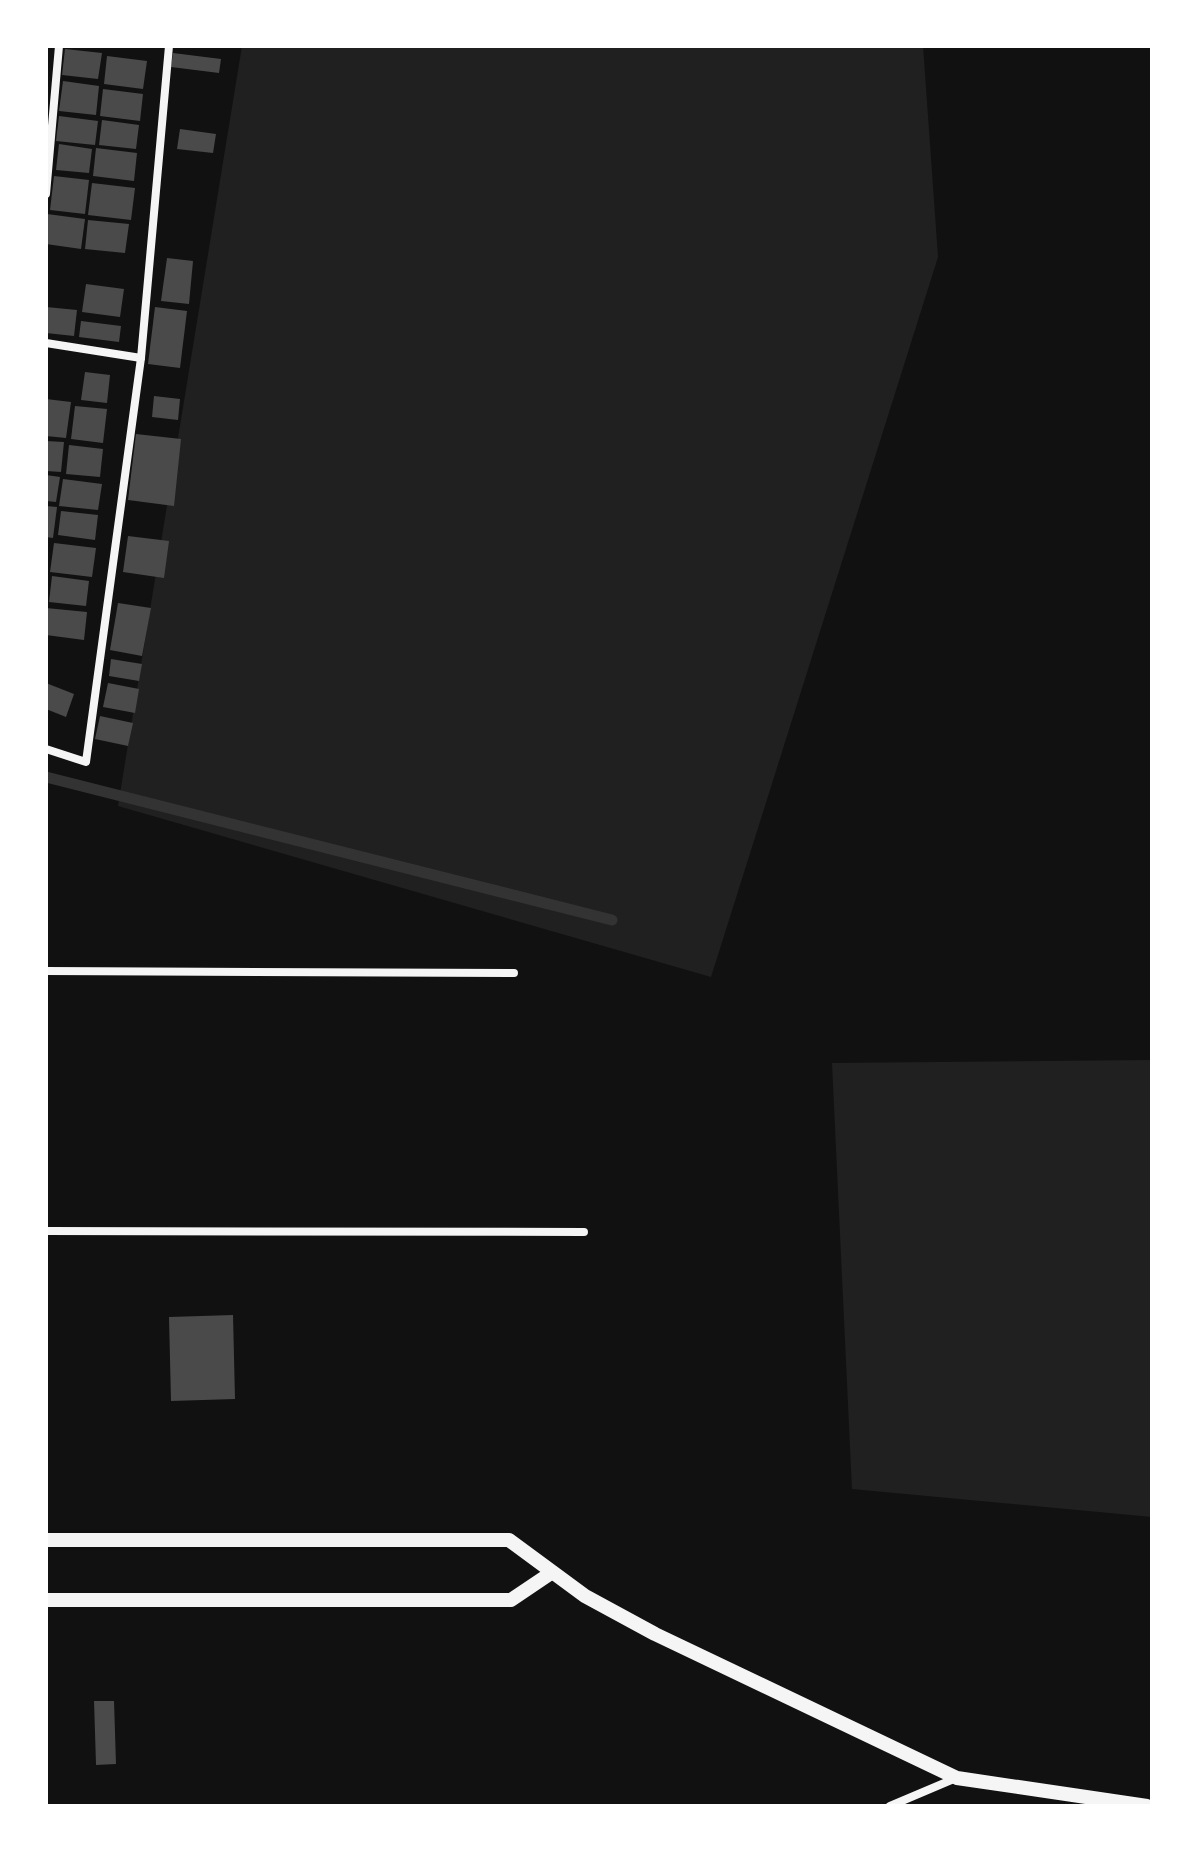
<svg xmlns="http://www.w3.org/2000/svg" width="1198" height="1852" font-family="Spectral,serif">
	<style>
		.green { fill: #202020 }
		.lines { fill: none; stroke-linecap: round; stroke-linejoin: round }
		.stream { stroke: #333; stroke-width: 11 }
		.building { fill: #4a4a4a }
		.minor { stroke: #f5f5f5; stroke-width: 8 }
		.tertiary { stroke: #f5f5f5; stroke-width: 14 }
	</style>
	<rect width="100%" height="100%" fill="#111"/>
	<!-- green -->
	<g class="green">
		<path d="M242 46H923L938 257 711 977 118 806Z"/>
		<path d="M1152 1060V1517L852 1489 832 1063Z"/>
	</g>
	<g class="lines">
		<!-- stream -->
		<path class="stream" d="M46 777 612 920"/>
	</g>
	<!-- building -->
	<g class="building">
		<path d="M65 49 102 53 98 79 62 75Z"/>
		<path d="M173 53 221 59 219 73 171 67Z"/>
		<path d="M107 56 147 61 143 89 104 84Z"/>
		<path d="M63 81 99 86 96 115 59 111Z"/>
		<path d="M103 89 143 94 140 121 100 116Z"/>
		<path d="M59 116 98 121 95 145 56 141Z"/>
		<path d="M102 120 139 125 136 149 99 145Z"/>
		<path d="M180 129 216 134 213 153 177 149Z"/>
		<path d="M59 144 92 149 89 173 56 170Z"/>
		<path d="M96 148 137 153 134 181 93 176Z"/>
		<path d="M54 176 89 180 85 214 50 210Z"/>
		<path d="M92 183 135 188 131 220 88 215Z"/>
		<path d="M47 214 85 219 81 249 46 244Z"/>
		<path d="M88 220 129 224 125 253 85 249Z"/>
		<path d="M167 258 193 261 189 304 161 301Z"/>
		<path d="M86 284 124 289 120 317 82 312Z"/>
		<path d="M46 307 77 310 74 336 46 333Z"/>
		<path d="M155 307 187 311 180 368 148 364Z"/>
		<path d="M81 321 121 326 119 342 79 337Z"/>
		<path d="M85 372 110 375 107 403 81 400Z"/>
		<path d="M154 396 180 399 178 420 152 417Z"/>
		<path d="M46 399 71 402 66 438 46 436Z"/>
		<path d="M75 406 107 409 103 443 71 439Z"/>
		<path d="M136 434 181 439 174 506 128 500Z"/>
		<path d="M46 441 64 442 61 472 46 471Z"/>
		<path d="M69 445 103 449 100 477 66 474Z"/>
		<path d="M46 475 60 477 56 502 46 501Z"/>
		<path d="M63 479 102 484 98 510 59 506Z"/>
		<path d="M46 506 57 507 53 538 46 537Z"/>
		<path d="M61 511 98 515 95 540 58 535Z"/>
		<path d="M128 536 169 541 164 578 123 572Z"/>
		<path d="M54 543 96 548 92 577 50 572Z"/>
		<path d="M52 576 89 581 86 606 49 602Z"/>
		<path d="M118 603 151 608 142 656 110 650Z"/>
		<path d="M46 608 87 612 84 640 46 635Z"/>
		<path d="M111 659 142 664 139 681 109 676Z"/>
		<path d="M46 683 74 694 66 717 46 709Z"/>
		<path d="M108 683 139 689 135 713 103 707Z"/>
		<path d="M100 716 133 723 128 746 95 739Z"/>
		<path d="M233 1315 235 1399 171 1401 169 1317Z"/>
		<path d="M94 1701H114L116 1764 96 1765Z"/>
	</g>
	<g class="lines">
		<!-- minor -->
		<g class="minor">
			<path d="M46 194 59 46"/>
			<path d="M46 343 141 358"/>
			<path d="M46 749 86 762 141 358 169 46"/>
			<path d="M46 971 514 973"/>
			<path d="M46 1231 584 1232"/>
			<path d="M890 1806 956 1778"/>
		</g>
		<!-- tertiary -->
		<g class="tertiary">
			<path d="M46 1540H509L585 1596 655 1634 957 1778 1147 1806"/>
			<path d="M46 1600H511L551 1573"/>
		</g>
	</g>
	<!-- border -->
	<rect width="1198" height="1852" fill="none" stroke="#ffffff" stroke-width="96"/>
</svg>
